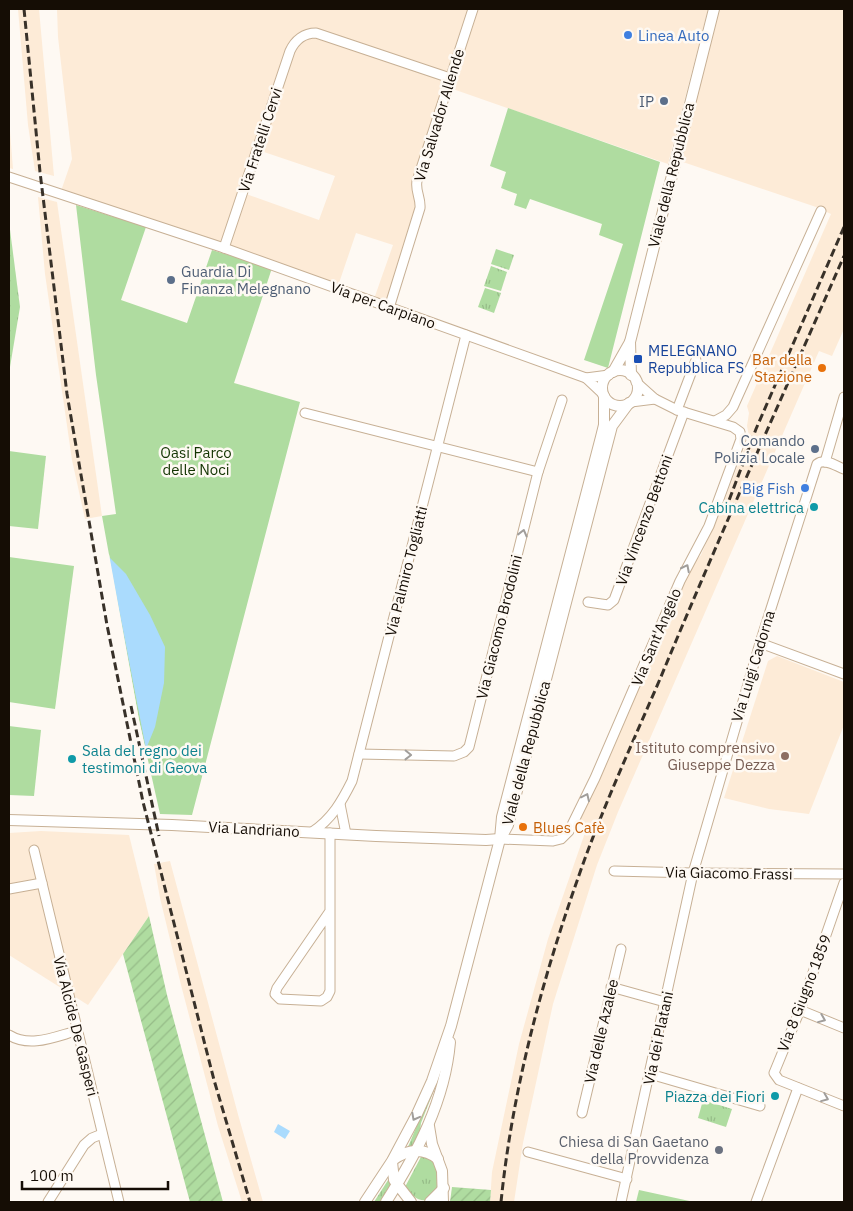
<svg xmlns="http://www.w3.org/2000/svg" width="853" height="1211" font-family="'IBM Plex Sans',sans-serif">
	<style>
		.built { fill: #fdebd7; fill-rule: evenodd }
		.grass { fill: url(#grass-tufts) }
		.park { fill: #afdca0 }
		.garden { fill: url(#garden-furrows) }
		.water { fill: #aadbfd }
		.pier { fill: #fef9f3 }
		.lines { fill: none; stroke-linecap: round; stroke-linejoin: round }
		.minor-casing { stroke: #c7b095; stroke-width: 11 }
		.tertiary-casing { stroke: #c7b095; stroke-width: 12 }
		.minor { stroke: #fff; stroke-width: 9 }
		.tertiary { stroke: #fff; stroke-width: 10 }
		.rail { stroke: #383129; stroke-width: 3; stroke-dasharray: 8 4; stroke-linecap: butt }
		.oneway { stroke: #a19e9b }
		.shop-dot { fill: #3f7fe0; stroke: #fef9f3; stroke-width: 2 }
		.service-dot { fill: #5c6f8a; stroke: #fef9f3; stroke-width: 2 }
		.transit-dot { fill: #1a4fb4; stroke: #fef9f3; stroke-width: 2 }
		.food-dot { fill: #e8710a; stroke: #fef9f3; stroke-width: 2 }
		.culture-dot { fill: #0f9aa8; stroke: #fef9f3; stroke-width: 2 }
		.education-dot { fill: #8d6e63; stroke: #fef9f3; stroke-width: 2 }
		.worship-dot { fill: #6b7280; stroke: #fef9f3; stroke-width: 2 }
		.labels { text-anchor: middle; dominant-baseline: central; stroke-width: 5; stroke-linejoin: round; paint-order: stroke }
		.shop-label { font-size: 15px; fill: #366cbe; stroke: #fef9f3; text-anchor: start }
		.service-label { font-size: 15px; fill: #4e5e75; stroke: #fef9f3; text-anchor: end }
		.street-label { font-size: 15px; fill: #150d05; stroke: #fef9f3 }
		.transit-label { font-size: 15px; fill: #164399; stroke: #fef9f3; text-anchor: start }
		.food-label { font-size: 15px; fill: #c56008; stroke: #fef9f3; text-anchor: end }
		.park-label { font-size: 15px; fill: #133502; stroke: #fef9f3 }
		.culture-label { font-size: 15px; fill: #0d838f; stroke: #fef9f3; text-anchor: end }
		.education-label { font-size: 15px; fill: #785e54; stroke: #fef9f3; text-anchor: end }
		.worship-label { font-size: 15px; fill: #5b616d; stroke: #fef9f3; text-anchor: end }
	</style>
	<defs>
		<pattern id="grass-tufts" width="24" height="20" patternUnits="userSpaceOnUse" patternTransform="scale(1.25)"><rect width="24" height="20" fill="#afdca0"/><path d="M3 7l-1-3M5 7V3M7 7l1-3M15 17l-1-3M17 17v-4M19 17l1-3" fill="none" stroke="#96bc88"/></pattern>
		<pattern id="garden-furrows" width="10" height="10" patternUnits="userSpaceOnUse" patternTransform="scale(1.25)"><rect width="10" height="10" fill="#afdca0"/><path d="M-1 1l2-2M0 10L10 0M9 11l2-2" fill="none" stroke="#96bc88"/></pattern>
	</defs>
	<rect width="100%" height="100%" fill="#fef9f3"/>
	<!-- built -->
	<g class="built">
		<path d="M18 9H39L54 176 35 171 28 125Z"/>
		<path d="M57 9H708L668 164 450 88 418 190 424 203 393 306 374 299 393 245 356 233 338 286 61 191 72 159 58 37ZM261 151 335 176 319 220 246 194Z"/>
		<path d="M719 9H844V329L832 356 819 351 618 812 597 865 553 1004 523 1143 514 1202H490L492 1172 519 1044 548 939 587 827 579 822 691 566 701 555 723 504 749 436 747 426 749 413 747 406 831 214 816 207 680 161Z"/>
		<path d="M9 119 13 169 9 168Z"/>
		<path d="M38 197 57 202 102 516 85 519 72 460 45 274Z"/>
		<path d="M777 656 844 682V725L809 814 769 809 724 798 768 661Z"/>
		<path d="M41 831 129 835 149 916 88 1005 9 955V833Z"/>
		<path d="M170 861 239 1118 263 1202H242L218 1126 181 985 160 898 154 864Z"/>
	</g>
	<!-- grass -->
	<g class="grass">
		<path d="M9 222 20 307 9 373Z"/>
		<path d="M496 249 514 255 509 270 491 264Z"/>
		<path d="M491 266 507 272 501 291 484 286Z"/>
		<path d="M485 288 501 293 494 313 478 307Z"/>
		<path d="M435 1082 436 1085 421 1123 419 1139 416 1145 408 1147Z"/>
		<path d="M703 1100 732 1109 726 1127 698 1118Z"/>
		<path d="M423 1153 437 1164 440 1186 428 1200C417 1202 412 1195 405 1187Z"/>
		<path d="M390 1177 394 1185 382 1202H374Z"/>
	</g>
	<!-- park -->
	<g class="park">
		<path d="M508 108 660 162 608 368 584 360 623 244 599 235 602 224 530 199 526 209 514 205 517 194 501 188 506 172 490 166Z"/>
		<path d="M76 205 146 227 121 300 187 323 212 250 272 268 234 383 300 402 192 815 160 814 139 720 102 516 116 514 96 375Z"/>
		<path d="M9 451 46 456 38 529 9 526Z"/>
		<path d="M9 557 74 566 55 709 9 702Z"/>
		<path d="M9 726 41 730 34 796 9 795Z"/>
		<path d="M639 1190 694 1202H636Z"/>
	</g>
	<!-- garden -->
	<g class="garden">
		<path d="M149 916 167 995 223 1202H190L123 954Z"/>
		<path d="M452 1187 491 1190 490 1202H450Z"/>
	</g>
	<!-- water -->
	<g class="water">
		<path d="M109 557 126 574 150 615 165 647 164 683 155 727 146 749Z"/>
		<path d="M278 1124 290 1131 285 1139 274 1132Z"/>
	</g>
	<!-- pier -->
	<path class="pier" d="M109 554 139 720 146 752 143 750 117 618 107 557Z"/>
	<g class="lines">
		<defs>
			<g id="minor">
				<path d="M9 177 224 248 586 378"/>
				<path d="M224 248 290 51C295 40 304 33 316 33L450 78"/>
				<path d="M389 308 420 208C421 198 415 191 417 181L473 9"/>
				<path d="M603 394 586 378 609 375"/>
				<path d="M631 402 655 399 636 382"/>
				<path d="M677 410 696 360"/>
				<path d="M305 413 538 472"/>
				<path d="M715 421 726 415 733 407 821 211"/>
				<path d="M825 462 844 397"/>
				<path d="M588 602 608 605 614 600 684 412"/>
				<path d="M760 643 844 674"/>
				<path d="M359 754 454 756 464 752 469 747 538 472 562 400"/>
				<path d="M340 804 346 834"/>
				<path d="M312 832C332 819 342 801 352 781L466 335"/>
				<path d="M500 839 553 841 561 839 569 831 595 778 680 581 709 526 741 439 740 432 733 427 677 410 655 399"/>
				<path d="M34 850 119 1202"/>
				<path d="M614 871 693 873 844 874"/>
				<path d="M844 883 800 1010 774 1073 779 1080 844 1106"/>
				<path d="M9 889 42 883"/>
				<path d="M330 911 277 988 275 994 280 999 321 1001 327 997 330 991V833"/>
				<path d="M611 987 665 1002"/>
				<path d="M800 1010 844 1028"/>
				<path d="M9 1035C30 1048 54 1037 76 1031"/>
				<path d="M650 1074 760 1106"/>
				<path d="M582 1113 621 949"/>
				<path d="M528 1152 627 1179"/>
				<path d="M48 1202 84 1145 92 1138 102 1134"/>
				<path d="M621 1202 693 873 760 643 817 464C825 458 836 466 844 469"/>
				<path d="M756 1202 798 1088"/>
			</g>
			<g id="tertiary">
				<path d="M630 342 714 9"/>
				<circle cx="620" cy="388" r="18"/>
				<path d="M613 372 630 342 631 375"/>
				<path d="M9 820 172 825 376 836 486 840 500 839"/>
				<path d="M502 836 508 825 612 426 629 403"/>
				<path d="M429 1126 432 1144 442 1171 443 1202"/>
				<path d="M393 1160C408 1149 423 1147 438 1159"/>
				<path d="M392 1162 394 1180 411 1202"/>
				<path d="M365 1202 392 1161 417 1114 432 1081 451 1026 500 839 502 817 601 437 604 425V396"/>
				<path d="M386 1202C417 1153 445 1101 450 1042"/>
				<path d="M430 1202 444 1188"/>
			</g>
		</defs>
		<!-- minor casing -->
		<use href="#minor" class="minor-casing"/>
		<!-- tertiary casing -->
		<use href="#tertiary" class="tertiary-casing"/>
		<!-- minor -->
		<use href="#minor" class="minor"/>
		<!-- tertiary -->
		<use href="#tertiary" class="tertiary"/>
		<!-- rail -->
		<g class="rail">
			<path d="M24 9 40 172 67 394 107 625 143 802 214 1080 250 1202"/>
			<path d="M725 511 756 429 844 227"/>
			<path d="M131 706 159 836"/>
			<path d="M501 1202C513 1083 546 965 587 853 609 794 635 737 660 679 719 537 782 397 844 256"/>
		</g>
	</g>
	<!-- one-way arrows -->
	<defs><path id="oneway-chevron" d="M-2-3.5L2.5 0L-2 3.5" fill="none" stroke-width="1.6" stroke-linecap="round" stroke-linejoin="round" transform="scale(1.25)"/></defs>
	<g class="oneway">
		<use href="#oneway-chevron" transform="translate(523 533) rotate(-76)"/>
		<use href="#oneway-chevron" transform="translate(686 568) rotate(-63)"/>
		<use href="#oneway-chevron" transform="translate(408 755) rotate(1)"/>
		<use href="#oneway-chevron" transform="translate(586 797) rotate(-65)"/>
		<use href="#oneway-chevron" transform="translate(822 1019) rotate(22)"/>
		<use href="#oneway-chevron" transform="translate(825 1098) rotate(22)"/>
		<use href="#oneway-chevron" transform="translate(415 1117) rotate(118)"/>
	</g>
	<!-- markers -->
	<g class="shop-dot">
		<circle cx="628" cy="35" r="5"/>
		<circle cx="805" cy="488" r="5"/>
	</g>
	<g class="service-dot">
		<circle cx="664" cy="101" r="5"/>
		<circle cx="171" cy="280" r="5"/>
		<circle cx="815" cy="449" r="5"/>
	</g>
	<rect class="transit-dot" x="633" y="354" width="10" height="10" rx="2.5"/>
	<g class="food-dot">
		<circle cx="822" cy="368" r="5"/>
		<circle cx="523" cy="827" r="5"/>
	</g>
	<g class="culture-dot">
		<circle cx="814" cy="507" r="5"/>
		<circle cx="72" cy="759" r="5"/>
		<circle cx="775" cy="1096" r="5"/>
	</g>
	<circle class="education-dot" cx="785" cy="756" r="5"/>
	<circle class="worship-dot" cx="719" cy="1150" r="5"/>
	<g class="labels">
		<!-- shop labels -->
		<g class="shop-label">
			<text x="638" y="35">Linea Auto</text>
			<text x="795" y="488" text-anchor="end">Big Fish</text>
		</g>
		<!-- service labels -->
		<g class="service-label">
			<text x="654" y="101">IP</text>
			<text x="181" y="271" text-anchor="start">Guardia Di<tspan x="181" dy="17">Finanza Melegnano</tspan></text>
			<text x="805" y="440">Comando<tspan x="805" dy="17">Polizia Locale</tspan></text>
		</g>
		<!-- street labels -->
		<g class="street-label">
			<text transform="translate(439 115) rotate(-73)">Via Salvador Allende</text>
			<text transform="translate(260 140) rotate(-72)">Via Fratelli Cervi</text>
			<text transform="translate(671 175) rotate(-76)">Viale della Repubblica</text>
			<text transform="translate(383 305) rotate(20)">Via per Carpiano</text>
			<text transform="translate(644 520) rotate(-70)">Via Vincenzo Bettoni</text>
			<text transform="translate(406 571) rotate(-76)">Via Palmiro Togliatti</text>
			<text transform="translate(499 627) rotate(-76)">Via Giacomo Brodolini</text>
			<text transform="translate(656 637) rotate(-67)">Via Sant'Angelo</text>
			<text transform="translate(753 666) rotate(-73)">Via Luigi Cadorna</text>
			<text transform="translate(526 753) rotate(-75)">Viale della Repubblica</text>
			<text transform="translate(254 829) rotate(3)">Via Landriano</text>
			<text transform="translate(729 873) rotate(1)">Via Giacomo Frassi</text>
			<text transform="translate(804 993) rotate(-69)">Via 8 Giugno 1859</text>
			<text transform="translate(76 1026) rotate(76)">Via Alcide De Gasperi</text>
			<text transform="translate(601 1031) rotate(-77)">Via delle Azalee</text>
			<text transform="translate(658 1038) rotate(-78)">Via dei Platani</text>
		</g>
		<!-- transit labels -->
		<g class="transit-label">
			<text x="648" y="350">MELEGNANO<tspan x="648" dy="17">Repubblica FS</tspan></text>
		</g>
		<!-- food labels -->
		<g class="food-label">
			<text x="812" y="359">Bar della<tspan x="812" dy="17">Stazione</tspan></text>
			<text x="533" y="827" text-anchor="start">Blues Cafè</text>
		</g>
		<!-- park labels -->
		<g class="park-label">
			<text x="196" y="452">Oasi Parco<tspan x="196" dy="17">delle Noci</tspan></text>
		</g>
		<!-- culture labels -->
		<g class="culture-label">
			<text x="804" y="507">Cabina elettrica</text>
			<text x="82" y="750" text-anchor="start">Sala del regno dei<tspan x="82" dy="17">testimoni di Geova</tspan></text>
			<text x="765" y="1096">Piazza dei Fiori</text>
		</g>
		<!-- education labels -->
		<g class="education-label">
			<text x="775" y="747">Istituto comprensivo<tspan x="775" dy="17">Giuseppe Dezza</tspan></text>
		</g>
		<!-- worship labels -->
		<g class="worship-label">
			<text x="709" y="1141">Chiesa di San Gaetano<tspan x="709" dy="17">della Provvidenza</tspan></text>
		</g>
	</g>
	<!-- border -->
	<rect width="853" height="1211" fill="none" stroke="#150d05" stroke-width="20"/>
	<!-- scale -->
	<path d="M22 1181v8h146v-8" fill="none" stroke="#150d05" stroke-width="2.5"/>
	<text x="30" y="1181" font-size="15" fill="#150d05" stroke="#fef9f3" stroke-width="4" paint-order="stroke">100 m</text>
</svg>
